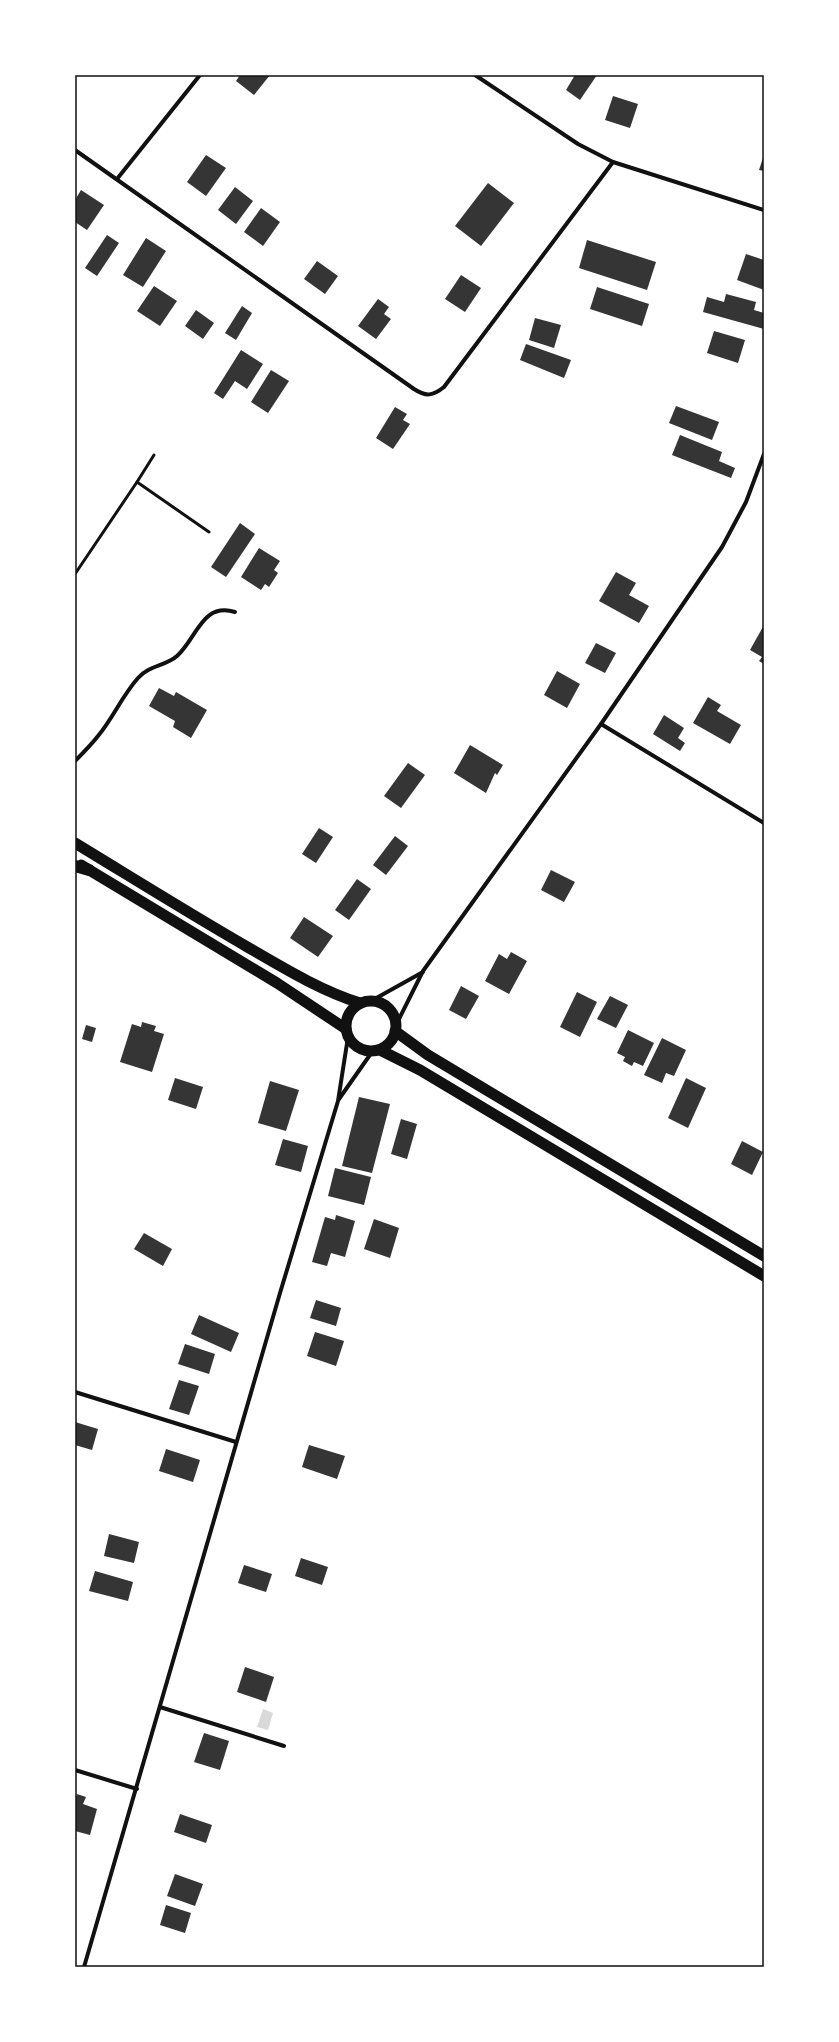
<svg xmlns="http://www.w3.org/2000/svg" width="839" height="2042" font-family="Ubuntu,sans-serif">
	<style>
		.water { fill: #d9d9d9 }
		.building { fill: #353535 }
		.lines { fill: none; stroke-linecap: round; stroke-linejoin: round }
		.service { stroke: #111; stroke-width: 3 }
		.minor { stroke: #111; stroke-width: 4 }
		.trunk { stroke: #111; stroke-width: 11 }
		.motorway { stroke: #111; stroke-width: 12 }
		.neatline { fill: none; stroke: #111; stroke-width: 1.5 }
	</style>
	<rect width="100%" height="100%" fill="#fff"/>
	<!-- water -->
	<path class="water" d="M263 1709 273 1713 268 1730 257 1727Z"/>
	<!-- building -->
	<g class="building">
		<path d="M240 75H270L254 95 236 81Z"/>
		<path d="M575 75H597L580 100 566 90Z"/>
		<path d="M613 96 638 104 630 128 605 120Z"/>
		<path d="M206 155 226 168 206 196 187 182Z"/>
		<path d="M764 155V171L759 170Z"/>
		<path d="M488 183 514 203 481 246 455 226Z"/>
		<path d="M235 187 253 201 236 224 218 210Z"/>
		<path d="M81 190 104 205 87 230 75 222V200Z"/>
		<path d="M261 208 280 222 263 246 244 232Z"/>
		<path d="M107 235 119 243 97 276 85 268Z"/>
		<path d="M146 238 166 251 143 287 123 275Z"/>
		<path d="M587 240 656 262 647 290 579 268Z"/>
		<path d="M746 254 764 260V290L737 280Z"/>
		<path d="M317 261 338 276 325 294 304 279Z"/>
		<path d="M461 275 481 288 465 312 445 299Z"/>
		<path d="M154 286 177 301 160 326 137 311Z"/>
		<path d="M597 287 649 304 642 326 590 309Z"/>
		<path d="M726 294 756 302 754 310 764 313V329L703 312 707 297 724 302Z"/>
		<path d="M378 299 389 307 384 314 391 319 376 339 358 326Z"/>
		<path d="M242 306 252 313 236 340 225 333Z"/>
		<path d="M196 310 214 323 203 339 185 326Z"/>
		<path d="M535 318 561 325 554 348 529 340Z"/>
		<path d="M714 331 745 340 738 363 707 353Z"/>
		<path d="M526 344 571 360 564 378 520 360Z"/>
		<path d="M241 350 263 364 247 389 235 381 223 399 214 393Z"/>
		<path d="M271 370 289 381 268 413 251 402Z"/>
		<path d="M676 406 719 422 712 440 669 423Z"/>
		<path d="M395 407 407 414 403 420 410 424 393 449 376 438Z"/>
		<path d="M680 435 722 452 719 461 735 468 731 478 672 455Z"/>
		<path d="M240 523 255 534 226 577 211 567Z"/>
		<path d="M259 548 280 561 274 570 278 573 269 587 265 584 261 590 241 577Z"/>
		<path d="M616 572 636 583 629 595 649 606 639 623 599 601Z"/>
		<path d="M764 625V664L759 661 762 657 750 650Z"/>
		<path d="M596 643 616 653 605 673 585 663Z"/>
		<path d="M557 671 580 684 567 708 544 695Z"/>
		<path d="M159 688 174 696 176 692 207 710 191 738 173 727 175 721 149 706Z"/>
		<path d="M708 697 721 705 717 711 741 725 730 744 693 723Z"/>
		<path d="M664 715 684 728 678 738 685 743 680 751 653 734Z"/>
		<path d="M470 745 503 765 497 775 495 773 486 793 454 773Z"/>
		<path d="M408 763 425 775 401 808 384 796Z"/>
		<path d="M319 828 333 837 316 863 302 854Z"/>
		<path d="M395 836 408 846 386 875 373 865Z"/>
		<path d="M551 870 575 882 564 902 541 890Z"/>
		<path d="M357 879 371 889 349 920 335 910Z"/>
		<path d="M304 917 333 936 318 957 290 938Z"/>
		<path d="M511 952 527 961 509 994 485 981 499 954 507 959Z"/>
		<path d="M461 986 479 996 466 1019 449 1010Z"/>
		<path d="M577 992 597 1002 580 1037 560 1027Z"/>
		<path d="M610 996 628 1005 616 1028 597 1019Z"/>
		<path d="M142 1022 156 1026 154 1031 164 1034 152 1072 120 1062 132 1024 141 1027Z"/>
		<path d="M86 1025 96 1028 92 1042 82 1039Z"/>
		<path d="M628 1030 654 1043 643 1066 634 1062 632 1066 623 1061 625 1057 617 1053Z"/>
		<path d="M662 1038 686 1050 674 1076 666 1073 662 1083 644 1075Z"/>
		<path d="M175 1078 203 1087 196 1109 168 1100Z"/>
		<path d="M686 1078 706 1088 688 1128 668 1118Z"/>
		<path d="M270 1081 299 1090 286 1131 258 1123Z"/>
		<path d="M359 1097 390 1104 372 1173 342 1166Z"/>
		<path d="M401 1119 417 1124 407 1159 391 1154Z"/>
		<path d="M283 1139 308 1146 301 1172 275 1165Z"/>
		<path d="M742 1141 763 1152 752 1175 731 1164Z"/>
		<path d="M335 1168 371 1177 364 1205 328 1196Z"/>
		<path d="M336 1215 355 1221 345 1257 331 1253 327 1266 312 1262 325 1217 335 1220Z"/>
		<path d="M374 1219 399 1228 390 1258 364 1249Z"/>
		<path d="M144 1233 172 1249 163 1266 134 1249Z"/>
		<path d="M316 1300 341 1308 336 1326 310 1318Z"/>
		<path d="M199 1315 239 1333 231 1352 191 1334Z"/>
		<path d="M315 1332 344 1341 336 1366 307 1356Z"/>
		<path d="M185 1344 215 1354 209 1374 178 1364Z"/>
		<path d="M179 1380 199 1386 189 1415 169 1409Z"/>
		<path d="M75 1422 98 1429 92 1450 75 1445Z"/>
		<path d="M309 1445 345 1456 337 1479 302 1467Z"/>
		<path d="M166 1449 200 1460 193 1482 159 1471Z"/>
		<path d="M109 1534 139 1542 134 1563 104 1556Z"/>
		<path d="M301 1558 328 1567 322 1585 295 1576Z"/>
		<path d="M244 1565 272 1574 266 1592 238 1583Z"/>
		<path d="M95 1571 133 1582 128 1601 89 1591Z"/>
		<path d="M245 1667 274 1677 266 1702 237 1692Z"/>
		<path d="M204 1733 229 1741 220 1770 194 1762Z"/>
		<path d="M77 1794 86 1797 83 1804 97 1809 90 1835 75 1831V1800Z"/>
		<path d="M180 1814 212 1825 206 1843 174 1832Z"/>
		<path d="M175 1874 203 1884 195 1906 167 1896Z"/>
		<path d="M166 1905 191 1913 185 1933 160 1925Z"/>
	</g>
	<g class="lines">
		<!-- service -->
		<g class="service">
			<path d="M137 482 154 455"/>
			<path d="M75 574 137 482 209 532"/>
		</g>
		<!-- minor -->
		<g class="minor">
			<path d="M475 75 578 144 613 162 764 210"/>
			<path d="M75 150 414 389C426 397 433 396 444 387L613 162"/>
			<path d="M117 179 200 75"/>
			<path d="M601 724 764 823"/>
			<path d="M75 761C83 753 91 745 98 736 113 718 122 696 138 678 149 665 166 666 177 656 197 638 202 602 235 612"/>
			<path d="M371 1001 423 972"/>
			<path d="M396 1025 423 971 601 724 722 547 746 502 764 454"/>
			<path d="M339 1099 372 1052"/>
			<path d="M75 1392 236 1442"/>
			<path d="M160 1707 284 1746"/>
			<path d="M75 1770 137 1789"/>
			<path d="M84 1967 280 1293 338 1101 348 1037"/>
		</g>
		<!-- trunk -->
		<g class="trunk">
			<path d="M75 843C131 877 187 912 244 945 282 967 319 990 360 1003"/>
			<path d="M81 865 277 983 346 1029"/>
			<circle cx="371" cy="1026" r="25"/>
			<path d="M395 1031 428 1055 764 1256"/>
			<path d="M380 1050 420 1070 764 1276"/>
		</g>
		<!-- motorway -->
		<path class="motorway" d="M75 866 89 870"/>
	</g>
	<!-- border -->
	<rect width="839" height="2042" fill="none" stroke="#ffffff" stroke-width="152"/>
	<rect x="76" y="76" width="687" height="1890" class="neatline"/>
</svg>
